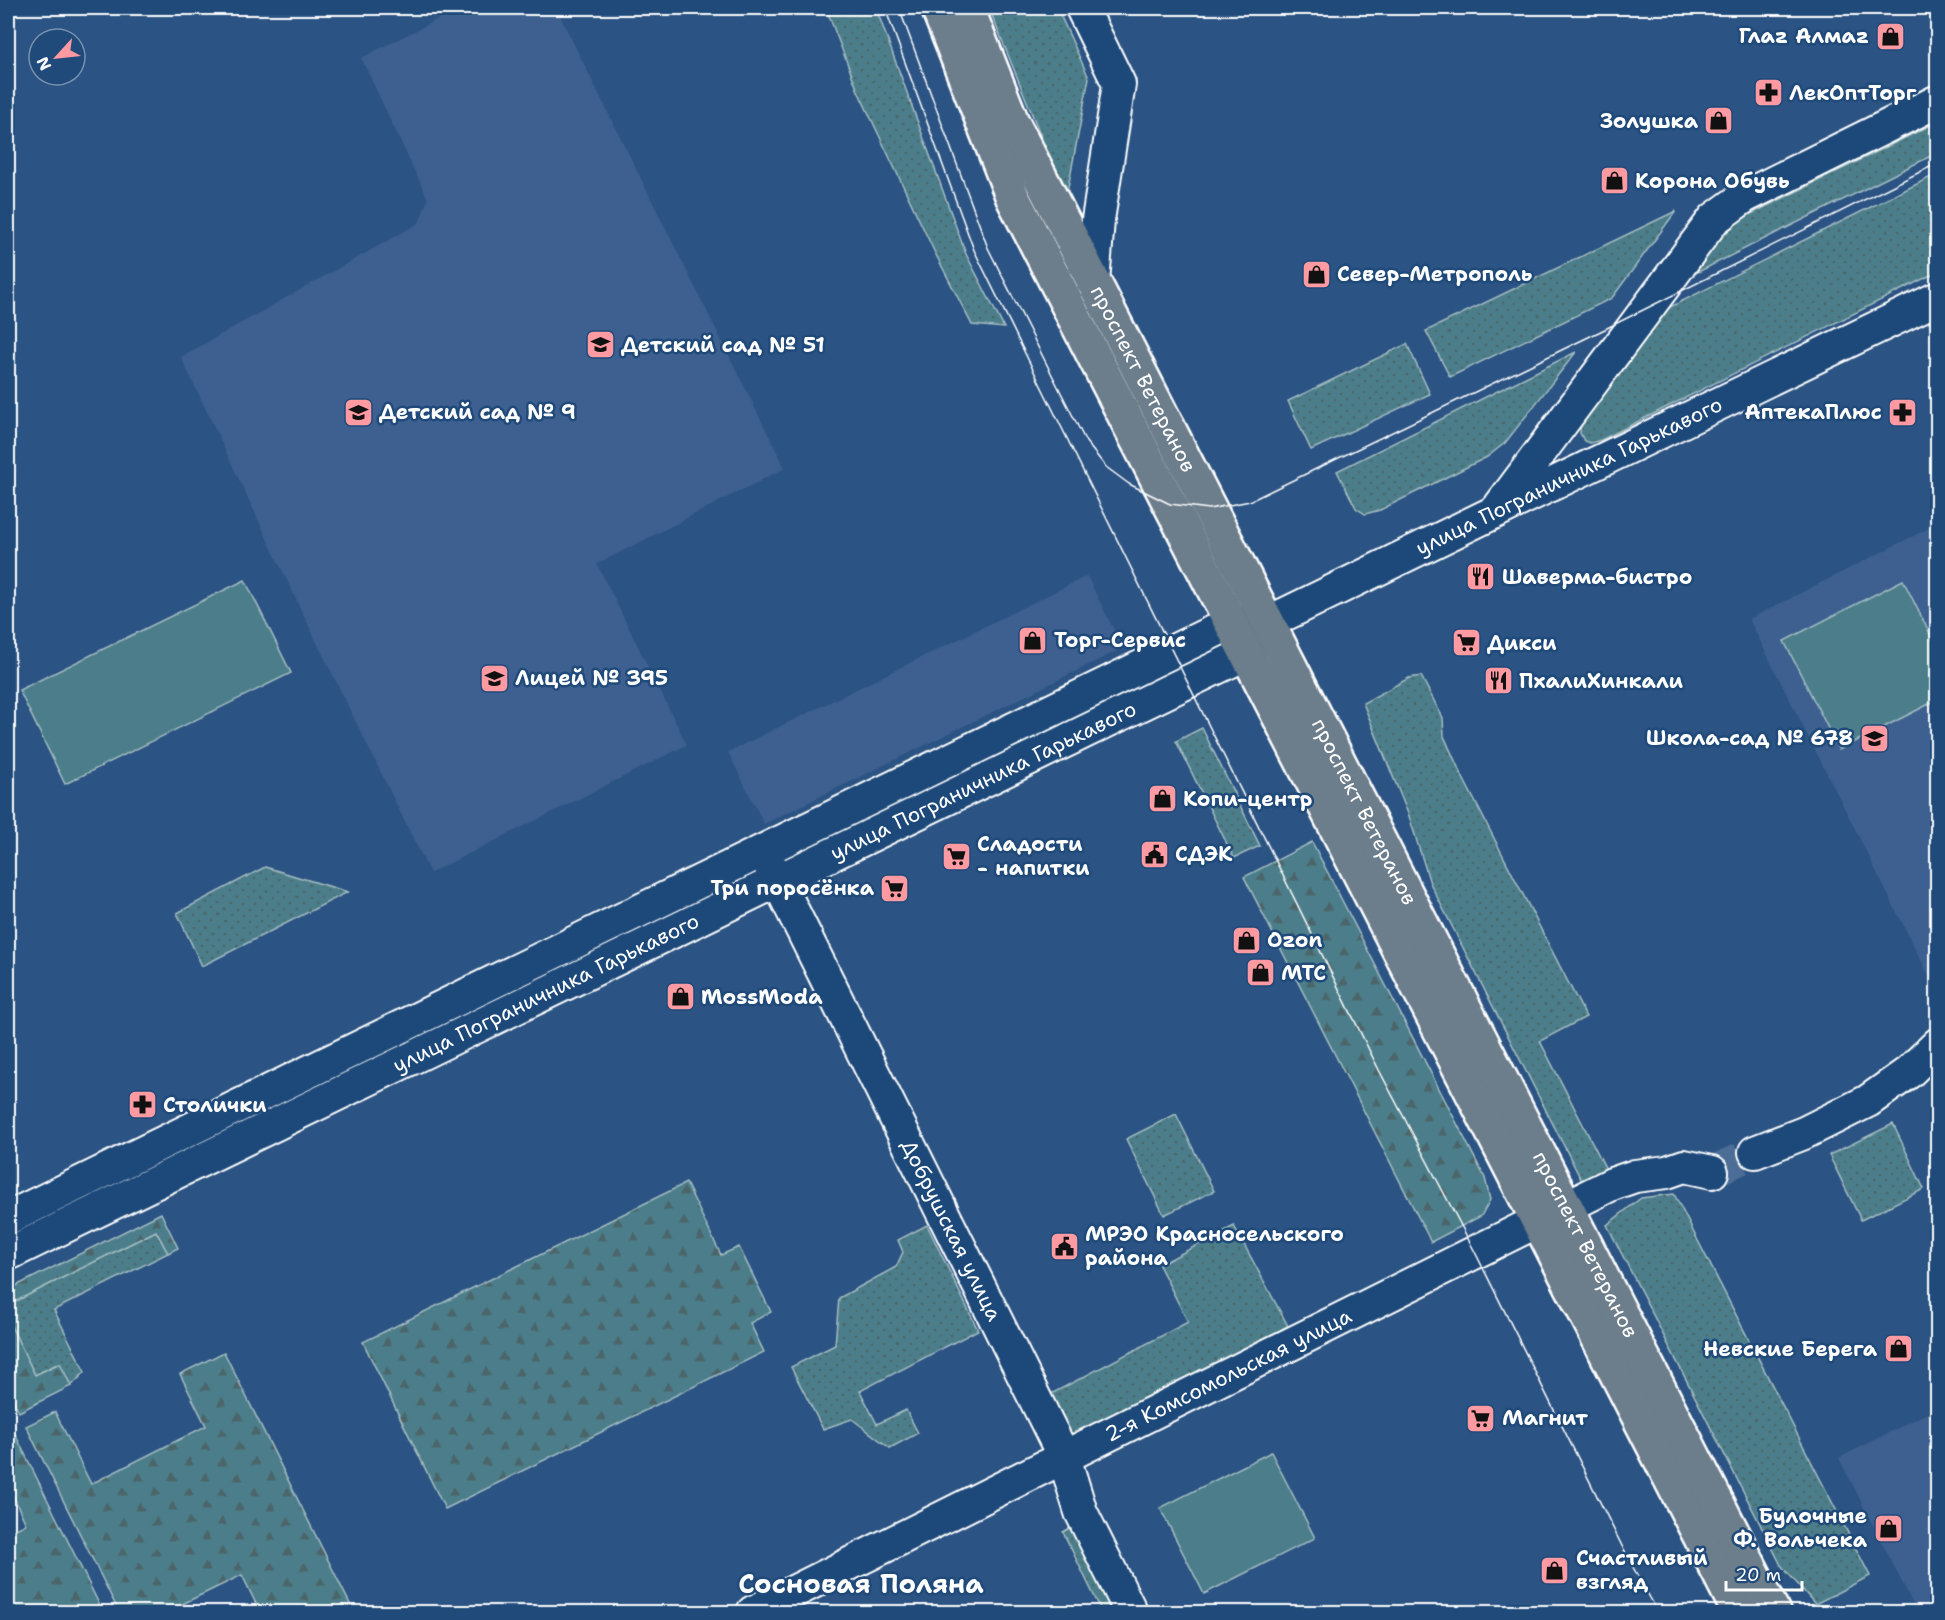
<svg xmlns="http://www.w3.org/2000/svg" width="1945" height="1620" font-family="'Shantell Sans',sans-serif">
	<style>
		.built { fill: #3e6190 }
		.grass { fill: url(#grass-dots); stroke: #a6bec4; stroke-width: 1.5 }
		.forest { fill: url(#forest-firs); stroke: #a6bec4; stroke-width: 1.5 }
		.pitch { fill: #4c7e8a; stroke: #a6bec4; stroke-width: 1.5 }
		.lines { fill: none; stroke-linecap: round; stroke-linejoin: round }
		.minor-tunnel { stroke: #4b6d96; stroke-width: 32; stroke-dasharray: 32 16; stroke-linecap: butt }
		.minor-casing { stroke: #fff; stroke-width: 36 }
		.major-casing { stroke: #fff; stroke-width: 38 }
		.minor { stroke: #1f4a7a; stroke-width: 32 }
		.major { stroke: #6c7d8b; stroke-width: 33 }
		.tram { stroke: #fff; stroke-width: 1.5 }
		.labels { text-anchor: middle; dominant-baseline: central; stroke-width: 5; stroke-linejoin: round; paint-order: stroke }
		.poi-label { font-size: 21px; font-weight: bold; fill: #fff; stroke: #1f4a7a; text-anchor: start }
		.street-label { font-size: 21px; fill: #fff; stroke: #1f4a7a }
		.district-label { font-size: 27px; font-weight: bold; fill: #fff; stroke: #1f4a7a }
	</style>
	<defs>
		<pattern id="grass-dots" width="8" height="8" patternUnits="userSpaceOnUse" patternTransform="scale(1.5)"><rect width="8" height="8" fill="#4c7e8a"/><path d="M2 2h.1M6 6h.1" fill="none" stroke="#4c656b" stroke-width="1.8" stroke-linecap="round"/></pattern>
		<pattern id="forest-firs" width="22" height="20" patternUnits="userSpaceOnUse" patternTransform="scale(1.5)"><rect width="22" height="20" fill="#4c7e8a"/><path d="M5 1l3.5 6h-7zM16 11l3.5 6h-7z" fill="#4c656b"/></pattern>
	</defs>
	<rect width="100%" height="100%" fill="#2b5383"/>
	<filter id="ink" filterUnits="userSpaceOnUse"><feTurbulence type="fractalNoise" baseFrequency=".0167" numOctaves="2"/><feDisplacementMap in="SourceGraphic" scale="12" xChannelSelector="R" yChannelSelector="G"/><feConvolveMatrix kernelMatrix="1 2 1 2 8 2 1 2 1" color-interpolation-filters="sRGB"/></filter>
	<g filter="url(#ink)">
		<!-- built -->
		<g class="built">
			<path d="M460 8H556L785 468 597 564 687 745 430 873 302 612 181 357 419 223 428 199 361 58Z"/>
			<path d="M1937 524V979L1932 982 1749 619Z"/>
			<path d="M1087 576 1123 648 764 824 728 752Z"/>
			<path d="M1937 1408V1612H1917L1839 1458Z"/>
		</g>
		<!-- grass -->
		<g class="grass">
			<path d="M826 8H876L966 254 1004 328 972 325 934 251 858 91Z"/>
			<path d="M989 8H1057L1089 78 1066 198Z"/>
			<path d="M1937 122V153L1696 273 1719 239 1743 218Z"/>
			<path d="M1937 174V272L1601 440 1590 443 1584 441 1580 433 1581 423 1666 309Z"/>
			<path d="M1676 211 1612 298 1450 377 1426 331Z"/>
			<path d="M1407 344 1430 394 1311 450 1288 401Z"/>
			<path d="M1576 352 1505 443 1487 457 1380 510 1365 514 1356 508 1337 471Z"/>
			<path d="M1421 676 1443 718 1444 736 1461 774 1586 1017 1540 1041 1611 1179 1587 1191 1430 883 1409 816 1363 703 1409 678Z"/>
			<path d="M1202 728 1260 846 1234 858 1176 741Z"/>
			<path d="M265 867 348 892 202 966 177 913Z"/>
			<path d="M1176 1114 1214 1191 1164 1215 1126 1139Z"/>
			<path d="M1893 1124 1924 1189 1861 1220 1829 1155Z"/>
			<path d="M1674 1194 1870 1576 1815 1604 1781 1565 1607 1225 1641 1198Z"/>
			<path d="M927 1225 978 1330 860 1391 877 1424 906 1410 918 1433 890 1448 852 1419 823 1429 791 1367 835 1345 839 1298 896 1267 903 1252 898 1240Z"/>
			<path d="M1234 1226 1288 1326 1078 1436 1066 1433 1047 1396 1188 1322 1159 1265Z"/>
			<path d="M156 1231 168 1253 54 1310 85 1372 71 1386 59 1363 35 1375 8 1320V1305Z"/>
			<path d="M1078 1523 1113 1596 1111 1608 1105 1612H1102L1063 1532Z"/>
		</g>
		<!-- forest -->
		<g class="forest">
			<path d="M1312 842 1485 1178 1490 1200 1481 1216 1431 1242 1244 877Z"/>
			<path d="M686 1183 721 1255 739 1247 771 1312 750 1323 764 1352 445 1509 363 1342Z"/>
			<path d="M161 1213 178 1248 168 1253 156 1231 8 1305V1290Z"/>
			<path d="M8 1320 35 1375 60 1363 71 1386 19 1412 8 1389Z"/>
			<path d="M224 1352 354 1612H301L298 1607 288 1612H260L242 1575 166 1612H119L26 1426 55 1412 91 1484 206 1426 180 1374Z"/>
			<path d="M15 1434 103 1612H8V1533L26 1524 8 1485V1438Z"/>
		</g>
		<!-- pitch -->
		<g class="pitch">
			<path d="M245 580 291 673 65 784 19 690Z"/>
			<path d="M1903 580 1937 648V700L1839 750 1784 641Z"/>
			<path d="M1271 1452 1315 1538 1204 1594 1160 1508Z"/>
		</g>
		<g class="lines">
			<!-- minor-tunnel -->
			<path class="minor-tunnel" d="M1712 1172 1755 1152"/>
			<defs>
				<g id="minor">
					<path d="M1082 8 1119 84 1098 220 1093 282"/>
					<path d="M1500 506 1714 219 1744 197 1938 101"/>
					<path id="s1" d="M769 863 1064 1457 1081 1512 1131 1612"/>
					<path d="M1755 1152 1804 1133 1868 1101 1909 1072 1938 1044"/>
					<path id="s2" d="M8 1218 1231 623H1267C1490 513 1714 407 1938 298"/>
					<path id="s3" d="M8 1254 1247 653 1262 632"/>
					<path id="s4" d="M753 1612 1612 1184 1635 1176 1667 1172 1684 1166 1712 1172"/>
				</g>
				<g id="major">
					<path d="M938 8 1013 198 1739 1612"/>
					<path id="s5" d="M967 8 1012 122 1773 1612"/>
				</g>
			</defs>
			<!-- minor casing -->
			<use href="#minor" class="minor-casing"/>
			<!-- major casing -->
			<use href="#major" class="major-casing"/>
			<!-- minor -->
			<use href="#minor" class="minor"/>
			<!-- major -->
			<use href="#major" class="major"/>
			<!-- tram -->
			<g class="tram">
				<path d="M885 8 974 250 1379 1070 1475 1252 1630 1562 1658 1612"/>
				<path d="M899 8 988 248 1086 442 1106 467 1129 484 1170 504 1209 509 1250 501 1605 329 1938 163"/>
			</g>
		</g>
	</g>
	<!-- icons -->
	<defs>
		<symbol id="shop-square" viewBox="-11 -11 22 22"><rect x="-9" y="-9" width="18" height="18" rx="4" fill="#ff9aa2" stroke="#1f4a7a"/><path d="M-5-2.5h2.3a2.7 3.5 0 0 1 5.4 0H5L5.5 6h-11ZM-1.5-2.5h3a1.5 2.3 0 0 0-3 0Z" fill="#111"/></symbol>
		<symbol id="pharmacy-square" viewBox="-11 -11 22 22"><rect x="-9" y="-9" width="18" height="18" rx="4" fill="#ff9aa2" stroke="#1f4a7a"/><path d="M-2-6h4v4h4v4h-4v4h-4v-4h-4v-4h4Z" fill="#111"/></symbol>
		<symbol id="school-square" viewBox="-11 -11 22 22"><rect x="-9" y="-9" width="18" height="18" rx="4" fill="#ff9aa2" stroke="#1f4a7a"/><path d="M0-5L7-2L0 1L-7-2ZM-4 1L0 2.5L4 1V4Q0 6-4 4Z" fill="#111"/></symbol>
		<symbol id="restaurant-square" viewBox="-11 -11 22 22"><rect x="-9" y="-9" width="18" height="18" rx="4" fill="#ff9aa2" stroke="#1f4a7a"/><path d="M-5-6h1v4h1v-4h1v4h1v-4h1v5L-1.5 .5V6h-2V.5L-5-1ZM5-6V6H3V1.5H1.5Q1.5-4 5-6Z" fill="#111"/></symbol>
		<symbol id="supermarket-square" viewBox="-11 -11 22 22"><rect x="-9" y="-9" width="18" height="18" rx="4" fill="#ff9aa2" stroke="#1f4a7a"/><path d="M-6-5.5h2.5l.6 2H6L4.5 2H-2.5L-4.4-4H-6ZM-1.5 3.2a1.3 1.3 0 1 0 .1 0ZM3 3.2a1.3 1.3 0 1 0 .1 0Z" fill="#111"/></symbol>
		<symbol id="civic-square" viewBox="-11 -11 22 22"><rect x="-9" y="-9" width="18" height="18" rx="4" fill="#ff9aa2" stroke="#1f4a7a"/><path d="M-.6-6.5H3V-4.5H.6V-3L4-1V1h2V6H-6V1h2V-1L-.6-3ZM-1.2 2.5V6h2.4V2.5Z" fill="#111"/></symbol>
	</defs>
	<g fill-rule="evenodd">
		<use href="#shop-square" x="1874" y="20" width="33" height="33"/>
		<use href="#pharmacy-square" x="1752" y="76" width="33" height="33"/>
		<use href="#shop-square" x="1702" y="104" width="33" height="33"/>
		<use href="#shop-square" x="1598" y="164" width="33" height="33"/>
		<use href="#shop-square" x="1300" y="258" width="33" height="33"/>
		<use href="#school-square" x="584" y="328" width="33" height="33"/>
		<use href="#school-square" x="342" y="396" width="33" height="33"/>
		<use href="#pharmacy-square" x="1886" y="396" width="33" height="33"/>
		<use href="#restaurant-square" x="1464" y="560" width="33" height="33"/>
		<use href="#shop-square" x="1016" y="624" width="33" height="33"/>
		<use href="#supermarket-square" x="1450" y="626" width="33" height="33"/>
		<use href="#school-square" x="478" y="662" width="33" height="33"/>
		<use href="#restaurant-square" x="1482" y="664" width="33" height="33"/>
		<use href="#school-square" x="1858" y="722" width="33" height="33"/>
		<use href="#shop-square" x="1146" y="782" width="33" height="33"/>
		<use href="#civic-square" x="1138" y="838" width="33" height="33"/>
		<use href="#supermarket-square" x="940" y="840" width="33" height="33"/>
		<use href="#supermarket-square" x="878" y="872" width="33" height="33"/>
		<use href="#shop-square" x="1230" y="924" width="33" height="33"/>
		<use href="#shop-square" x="1244" y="956" width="33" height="33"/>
		<use href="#shop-square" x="664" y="980" width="33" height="33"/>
		<use href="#pharmacy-square" x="126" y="1088" width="33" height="33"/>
		<use href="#civic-square" x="1048" y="1230" width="33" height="33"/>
		<use href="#shop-square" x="1882" y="1332" width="33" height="33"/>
		<use href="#supermarket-square" x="1464" y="1402" width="33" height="33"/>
		<use href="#shop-square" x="1872" y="1512" width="33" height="33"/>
		<use href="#shop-square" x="1538" y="1554" width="33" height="33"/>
	</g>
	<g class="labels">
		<!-- poi labels -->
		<g class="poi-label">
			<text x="1869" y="36" text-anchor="end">Глаz Алмаz</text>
			<text x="1789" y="93">ЛекОптТорг</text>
			<text x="1698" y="121" text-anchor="end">Золушка</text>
			<text x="1635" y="181">Корона Обувь</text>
			<text x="1337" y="274">Север-Метрополь</text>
			<text x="621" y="345">Детский сад № 51</text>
			<text x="379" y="412">Детский сад № 9</text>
			<text x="1882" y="412" text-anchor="end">АптекаПлюс</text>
			<text x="1502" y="577">Шаверма-бистро</text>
			<text x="1054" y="640">Торг-Сервис</text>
			<text x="1487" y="643">Дикси</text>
			<text x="515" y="678">Лицей № 395</text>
			<text x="1519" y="681">ПхалиХинкали</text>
			<text x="1853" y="738" text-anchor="end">Школа-сад № 678</text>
			<text x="1183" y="799">Копи-центр</text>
			<text x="977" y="844">Сладости<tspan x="977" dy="24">- напитки</tspan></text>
			<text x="1175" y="854">СДЭК</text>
			<text x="874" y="888" text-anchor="end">Три поросёнка</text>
			<text x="1267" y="940">Ozon</text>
			<text x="1281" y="973">МТС</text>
			<text x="701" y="997">MossModa</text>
			<text x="163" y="1105">Столички</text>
			<text x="1085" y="1234">МРЭО Красносельского<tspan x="1085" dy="24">района</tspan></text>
			<text x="1877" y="1349" text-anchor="end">Невские Берега</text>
			<text x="1502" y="1418">Магнит</text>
			<text x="1867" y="1516" text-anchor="end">Булочные<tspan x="1867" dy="24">Ф. Вольчека</tspan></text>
			<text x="1576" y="1558">Счастливый<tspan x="1576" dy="24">взгляд</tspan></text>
		</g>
		<!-- street labels -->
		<g class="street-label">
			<text stroke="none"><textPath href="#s5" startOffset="411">проспект Ветеранов</textPath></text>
			<text stroke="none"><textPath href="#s2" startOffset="1732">улица Пограничника Гарькавого</textPath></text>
			<text stroke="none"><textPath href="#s3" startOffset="1084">улица Пограничника Гарькавого</textPath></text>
			<text stroke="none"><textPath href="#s5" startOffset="897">проспект Ветеранов</textPath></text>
			<text stroke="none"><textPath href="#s3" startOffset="598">улица Пограничника Гарькавого</textPath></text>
			<text stroke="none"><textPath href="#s1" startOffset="410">Добрушская улица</textPath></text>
			<text stroke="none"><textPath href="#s5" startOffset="1383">проспект Ветеранов</textPath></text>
			<text stroke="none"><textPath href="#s4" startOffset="531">2-я Комсомольская улица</textPath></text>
		</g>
		<!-- district labels -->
		<g class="district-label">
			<text x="861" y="1583">Сосновая Поляна</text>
		</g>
	</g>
	<!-- margin -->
	<rect width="1945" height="1620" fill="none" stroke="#1f4a7a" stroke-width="30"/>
	<rect x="15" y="15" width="1915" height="1590" fill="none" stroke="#fff" stroke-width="2" filter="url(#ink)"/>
	<!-- north arrow -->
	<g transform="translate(57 57) rotate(243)"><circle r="28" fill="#1f4a7a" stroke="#7992af" stroke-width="1.5"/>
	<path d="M0-4.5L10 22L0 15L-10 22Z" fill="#ff9aa2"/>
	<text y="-9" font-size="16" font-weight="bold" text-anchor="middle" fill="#ffffff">N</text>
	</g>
	<!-- scale -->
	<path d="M1726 1581v9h76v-9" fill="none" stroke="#ffffff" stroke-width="3"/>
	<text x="1735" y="1581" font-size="18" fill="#ffffff" stroke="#1f4a7a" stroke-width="4.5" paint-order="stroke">20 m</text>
</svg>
